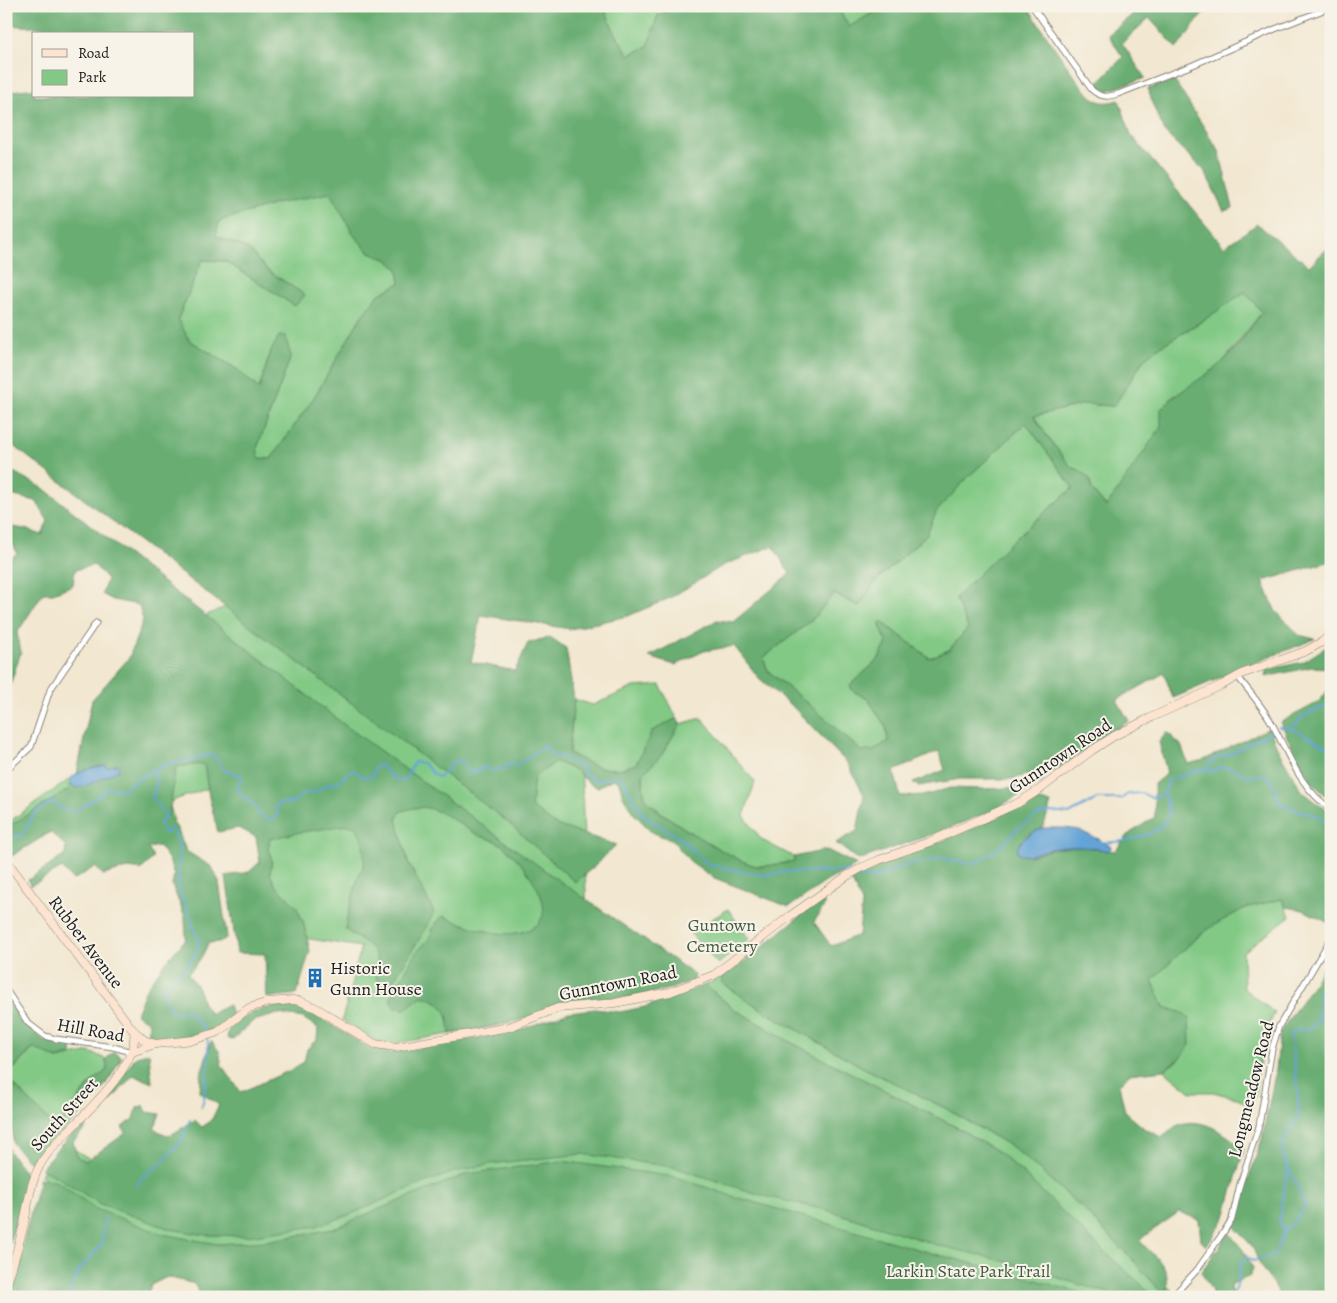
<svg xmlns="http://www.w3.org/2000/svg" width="1337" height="1303" font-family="Alegreya,serif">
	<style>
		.green { fill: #82c985; stroke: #4f7250 }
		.forest { fill: #69ad72; stroke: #426447; fill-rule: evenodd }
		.water { fill: #64a3d6; stroke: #406079 }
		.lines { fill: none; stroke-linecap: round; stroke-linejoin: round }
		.stream { stroke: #64a3d6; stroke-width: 2 }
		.street-casing { stroke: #878276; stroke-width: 7 }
		.secondary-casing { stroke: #878276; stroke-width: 9 }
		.street { stroke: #fff; stroke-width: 5 }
		.secondary { stroke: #fde4d1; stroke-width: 8 }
		.labels { text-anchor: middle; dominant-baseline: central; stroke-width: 4; stroke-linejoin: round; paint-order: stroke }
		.street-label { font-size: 18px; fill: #1c1c1c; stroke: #f7f3e8 }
		.park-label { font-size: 18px; fill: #405941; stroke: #f7f3e8 }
		.poi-label { font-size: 18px; fill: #1c1c1c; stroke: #f7f3e8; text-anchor: start }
	</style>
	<rect width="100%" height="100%" fill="#f7f3e8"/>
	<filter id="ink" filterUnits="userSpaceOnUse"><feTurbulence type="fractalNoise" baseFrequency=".02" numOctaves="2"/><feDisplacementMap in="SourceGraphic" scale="10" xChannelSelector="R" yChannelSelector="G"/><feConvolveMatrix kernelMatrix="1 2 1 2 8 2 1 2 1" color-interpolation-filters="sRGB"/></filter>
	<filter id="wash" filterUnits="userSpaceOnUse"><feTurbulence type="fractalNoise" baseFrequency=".0096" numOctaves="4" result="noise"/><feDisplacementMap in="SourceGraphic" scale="20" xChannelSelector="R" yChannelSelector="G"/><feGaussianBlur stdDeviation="1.12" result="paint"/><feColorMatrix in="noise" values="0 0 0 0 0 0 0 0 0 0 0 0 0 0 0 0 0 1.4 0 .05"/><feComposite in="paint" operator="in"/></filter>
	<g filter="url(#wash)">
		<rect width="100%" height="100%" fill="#f2e7d0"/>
		<!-- green -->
		<g class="green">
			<path d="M603 6H681L658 15 648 46 629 55 615 33Z"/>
			<path d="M837 6H884L849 27Z"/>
			<path d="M331 192 354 235 368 251 388 260 398 269 400 283 378 295 361 317 315 396 271 459 259 458 257 448 291 356 271 351 259 389 235 368 189 340 178 319 202 260 225 261 295 306 305 295 267 270 248 249 216 236 219 221 279 203Z"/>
			<path d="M1245 291 1262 312 1222 363 1190 387 1171 398 1161 427 1107 508 1092 490 1089 478 1079 470 1071 467 1046 435 1034 416 1084 404 1114 406 1144 359 1162 345 1204 320Z"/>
			<path d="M1026 423 1073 488 1011 542 968 628 949 650 930 658 882 622 879 623 887 643 878 660 850 685 853 691 868 699 886 727 888 741 873 752 861 751 812 707 768 671 763 658 812 620 834 594 859 606 877 580 927 534 936 512 968 477Z"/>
			<path d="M318 565 360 703 571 733 574 699 593 705 634 687 660 685 677 718 652 732 636 764 624 769H599L581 760 590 1000 567 1004 497 1026 391 1044 377 1042 342 1020 361 947 272 933 252 773 169 802 174 821 111 869 75 817 10 857 6 852V824L77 774 92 700 198 619Z"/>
			<path d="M702 718 755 782 744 816 762 840 794 857V861C781 864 764 868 752 865 735 861 650 810 645 797 643 790 643 781 643 774L661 756 680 724Z"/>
			<path d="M1282 899 1290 916 1243 952 1244 989 1275 1013C1260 1038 1259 1070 1255 1097L1246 1104 1236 1098 1213 1092H1191L1164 1070 1180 1059 1183 1013 1164 1007 1152 980C1180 953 1207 924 1244 908 1256 903 1270 902 1282 899Z"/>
			<path d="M728 909 749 939 718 964 690 933Z"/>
			<path d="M722 977V983L764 1011 864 1068 945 1108 1014 1148 1081 1207 1118 1245 1173 1291 1169 1297H1051L306 1253 138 1236 52 1184 41 1175 44 1169 66 1144 98 1164 484 1148 1029 1179 1000 1153 960 1129 794 1044 734 1009 705 985Z"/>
			<path d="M34 1048 57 1059 90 1052 106 1059 107 1070 91 1083 62 1121 51 1124 6 1077Z"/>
		</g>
		<!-- forest -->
		<g class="forest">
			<path d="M6 6H603L615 33 629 55 648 46 658 15 681 6H792L794 13 807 6H837L849 27 884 6H1027C1038 22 1083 94 1096 100 1104 104 1110 102 1119 100L1131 135 1224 247 1257 224 1309 266 1331 245V561L1263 581 1275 610 1299 635 1315 639 1262 660 1173 698 1164 673 1117 700 1129 721 1054 771 1037 772 1012 779H960L918 786 913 783 945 770 939 751 894 771 900 796 927 795 950 788 981 789 1009 788 1032 782 1045 780 992 811 939 832 858 860 836 843 857 831 864 795 848 764 794 708 759 678 734 646 704 651 675 665 649 657 717 620 733 622 790 574 773 546 724 565 670 598 628 616 570 629 481 615 471 662 515 671 528 643 550 637 566 648 574 699 569 753C594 766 607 775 636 764L652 731 677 718 680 724 661 756 643 774C643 781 643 790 645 797 650 811 735 860 752 865 764 868 781 864 794 861V857L827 850 857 865 827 881 789 907 712 877 690 861 673 841 652 832 633 813 623 796 619 782 613 779 598 787 590 784 575 770 556 762 534 777 531 807 556 825 616 845 595 866 575 882 505 820 6 440V92L34 88V96H194V34H53L54 28 6 25ZM330 193 354 235 368 251 388 260 398 269 400 283 378 295 361 317 315 396 271 459 259 458 257 448 291 356 285 336H279L271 351 259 389 235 368 189 340 178 319 202 260 225 261 295 306 305 295 267 270 248 249 216 236 219 221 279 203ZM1245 292 1262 312C1251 326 1233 354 1220 364 1201 380 1178 391 1161 409V427L1106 507 1092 490 1089 478 1079 470 1071 467 1046 435 1034 416 1084 404 1114 406 1144 359 1162 345 1204 320ZM1026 423 1073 488 1011 542 955 598 968 628 949 650 929 658 882 622 879 623 887 643 878 660 850 685 853 691 868 699 886 727 888 741 873 751H861L812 707 768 671 763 658 812 620 834 594 859 606 877 580 927 534 936 512 968 477Z"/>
			<path d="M1128 6H1209L1177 48 1149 18 1122 43 1145 78 1107 91 1096 84 1123 57 1108 35 1133 14Z"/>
			<path d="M1174 80 1219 151 1233 208 1224 211 1204 170 1166 134 1154 108 1148 89Z"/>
			<path d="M6 468 43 488 346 726 554 877 695 975 694 980 673 988 633 997 583 1000 567 1004 519 1021 450 1034C448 1012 445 1002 422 996L405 1009 395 1008 390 999 415 954 429 939 434 925 443 916C462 924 495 937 517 933 574 923 525 864 502 845 494 839 482 838 474 833 460 824 443 811 427 808 419 806 408 809 400 812L397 819 408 862 434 912C422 938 404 961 390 987H384L376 978C379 970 379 966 376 958 371 939 356 942 345 928 349 911 353 894 358 878 359 873 363 869 364 864 365 851 363 825 347 825L296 833 270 839 268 848 272 861 270 874 276 886 296 906 303 921 310 951 297 994 267 998 265 954 237 953 226 876 249 872 260 862 256 837 239 828 218 832 209 797 204 764 176 767 169 816 178 830 186 851 212 867 219 882 227 937 221 942 208 943C204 955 197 964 188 974L198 988 203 1003 210 1014 229 1005 232 1015C228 1018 224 1023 220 1026 204 1038 166 1042 148 1034L149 1022 136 1014 146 989 163 965 186 939 185 917 172 885 174 875 169 860 159 846 148 848 153 858 141 870 129 868 103 875 95 867 73 880 62 868 30 886 28 880 65 855 66 846 50 832 10 857 6 852V828L68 790 77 774 92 700 129 658 143 620 139 605 113 600 102 594 107 579 94 565 75 570 73 585 53 593H43L17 633 21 652 6 697V563L17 553 6 526 25 529 42 535 48 521 36 501 6 494Z"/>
			<path d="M1331 644V668L1311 667 1265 677 1266 670 1303 662Z"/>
			<path d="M1331 686V800L1311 782 1288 739 1281 722 1319 702Z"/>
			<path d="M1269 728 1279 752 1302 791 1331 814V924L1303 910 1286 907 1282 899 1245 908 1218 923 1198 936 1152 980 1164 1007 1183 1013 1189 1018 1190 1045 1180 1059 1164 1070 1129 1074 1119 1085 1125 1112 1145 1129 1161 1137C1167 1133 1174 1126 1181 1124 1205 1117 1227 1135 1244 1149L1225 1217 1207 1246 1201 1241 1199 1220 1179 1212 1139 1240C1154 1257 1171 1265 1167 1290L1161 1292 1131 1258 1081 1207 1014 1148 945 1108 864 1068 764 1011 722 983V977L747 959 821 899 825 905 814 922 831 946 859 935 862 903 850 878 871 867 913 853 994 819 1032 800 1051 803 1043 828C1032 833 1020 838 1017 850L1030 856 1056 848 1086 847 1115 851 1130 833 1155 817 1154 784 1167 773 1159 742 1167 732 1181 745 1188 764 1204 760Z"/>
			<path d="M1331 954V1297H1277L1278 1291 1261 1267 1252 1246 1233 1225 1262 1139 1276 1070 1280 1032 1312 986Z"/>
			<path d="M705 985 734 1009 794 1044 960 1129 1000 1153 1029 1179 1098 1246 1145 1288 1152 1297H1124L1094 1289 1007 1262 937 1245 830 1211 764 1196 673 1167 582 1154 490 1164 454 1172 403 1191 349 1215 317 1226 247 1236 206 1235 170 1229 100 1204 59 1178 41 1169 56 1150 83 1124 86 1128 73 1142 77 1157 86 1161 126 1133 122 1127 134 1119 137 1108 144 1105 147 1112 160 1114 154 1129 169 1136 195 1120 202 1127 211 1121 219 1105 200 1092 201 1074 211 1041 219 1051 222 1066 241 1092 291 1070 304 1062 307 1049 317 1039 318 1028 303 1018 278 1014 253 1021 232 1040 227 1038 229 1029 241 1018 258 1010 278 1006 303 1007 366 1046 390 1053 514 1032 569 1012 595 1009 620 1012 645 1007Z"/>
			<path d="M6 1000 37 1035 45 1041 71 1045 72 1055 57 1059 33 1048 6 1076Z"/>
			<path d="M114 1052 122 1057C110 1080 94 1102 75 1120 58 1137 46 1144 33 1166L13 1144 12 1131 6 1125V1077L52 1124 62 1121 91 1083 107 1070 106 1059Z"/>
			<path d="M149 1053 152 1083 133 1075 110 1102 106 1099 134 1059 139 1055Z"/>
			<path d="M6 1143 9 1151 28 1177 6 1256Z"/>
			<path d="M562 1161 676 1177 732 1196 931 1253 1019 1275 1094 1297H200L195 1284 167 1277 151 1285 147 1297H9L40 1178 58 1182 96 1209 162 1234 217 1244 267 1241 333 1229 372 1212 467 1174Z"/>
			<path d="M1229 1233 1243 1250 1253 1268 1250 1276 1230 1285 1234 1297H1212V1290L1201 1272Z"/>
		</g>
		<!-- water -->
		<g class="water">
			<path d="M118 764 119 770 117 771 86 786 76 788 72 786 69 781C74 772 95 767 106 765V768Z"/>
			<path d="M1043 828C1055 828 1070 827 1081 831 1088 834 1092 838 1100 839L1102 842 1112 847 1108 851C1092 847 1074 846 1057 848 1043 849 1033 857 1019 855L1017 850C1020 838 1032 833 1043 828Z"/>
		</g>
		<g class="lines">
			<!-- stream -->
			<g class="stream">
				<path d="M1279 727C1296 726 1314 742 1331 748"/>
				<path d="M1292 728 1304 716 1331 703"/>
				<path d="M1205 769 1215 759 1231 754 1242 747 1268 734 1271 731"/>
				<path d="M153 771 157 783 152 796 160 808 165 813 164 819 160 822 163 832 167 833 170 829 173 830C184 848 176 868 179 888 180 897 186 905 189 913 192 924 194 933 200 942 196 955 186 968 175 978 173 980 168 982 166 985 161 992 166 1005 172 1010 177 1013 182 1013 187 1012L199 1022 206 1033"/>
				<path d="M6 839 22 835 36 812 53 801 61 809 76 811 101 794 106 788 123 790C139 778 155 767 175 762 180 760 186 761 191 760 199 758 204 753 213 755 225 769 221 772 242 775L238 788 240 794 255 806 260 815 268 820 273 819 278 815 275 806 281 803H292L305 793 316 792 326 785 335 783 341 780 349 771H355L362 777 373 776 375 767 380 764 392 778 403 781 406 779 414 762 423 763 434 775 439 777C449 772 446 762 460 760L464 763 469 773H473L484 767C492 774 496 767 505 769L510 763 517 766 519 764 537 751 541 750 542 746H546L552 755 563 757 570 762H575L583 769 584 775 592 777 594 781C606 781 611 771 623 779L640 811 647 818 681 839 705 862 713 866 721 867 747 873 767 875 786 872 849 871"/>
				<path d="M1101 842C1116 844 1150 837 1162 826 1165 823 1167 817 1169 812L1164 794 1169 780 1202 769 1212 771 1221 767 1237 770 1248 777 1261 775 1268 777 1274 786 1280 804 1320 817 1331 827"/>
				<path d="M852 875 854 877 876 878 904 866 941 858 967 863 978 862 1000 847 1018 828 1038 815 1050 812 1069 814 1097 799H1121L1128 794 1141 793 1152 798 1164 794"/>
				<path d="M201 1107C206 1099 210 1048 207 1038"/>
				<path d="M136 1187 141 1178 159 1165 182 1140 190 1120"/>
				<path d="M1284 1231 1279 1221 1288 1167"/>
				<path d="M68 1297 78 1272 102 1244 105 1219"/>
				<path d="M1233 1297C1235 1292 1237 1286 1238 1280 1240 1271 1238 1264 1247 1257L1253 1261 1275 1255 1284 1231 1294 1222 1305 1206C1300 1187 1286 1169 1283 1152 1280 1136 1297 1129 1298 1114 1301 1088 1292 1060 1291 1034L1299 1029 1308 1030C1328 1017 1314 1004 1321 986 1322 982 1328 977 1331 973"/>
			</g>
		</g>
	</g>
	<g filter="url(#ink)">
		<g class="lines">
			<defs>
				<g id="street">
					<path d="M1032 6 1092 90C1101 98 1108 97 1118 94L1193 65 1275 29 1331 7"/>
					<path d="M1238 677C1249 691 1261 705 1270 720 1288 752 1299 788 1331 809"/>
					<path d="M6 770 31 747 50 690 96 623"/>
					<path d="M6 990 28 1023 45 1036 56 1039 113 1047 132 1052"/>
					<path d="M1172 1297 1197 1270 1223 1233 1232 1219 1240 1184 1259 1126 1272 1049 1279 1026 1331 938"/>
				</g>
				<g id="secondary">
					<path d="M6 860 132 1029 144 1040 155 1044 193 1040 218 1032 249 1008 269 1002 293 1000 300 1001 316 1008 375 1044 396 1047 509 1027 558 1008 615 1003 670 992 714 975 790 916 847 876 863 867 879 860 929 842 1018 803 1039 790 1091 751 1114 736 1150 718 1222 685 1244 673 1306 651 1322 642 1331 634"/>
					<path d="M132 1052 155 1044"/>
					<path d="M6 1287C12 1266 19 1245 24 1224 29 1199 31 1174 48 1153 71 1124 140 1071 134 1031"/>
				</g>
			</defs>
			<!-- street casing -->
			<use href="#street" class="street-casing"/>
			<!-- secondary casing -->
			<use href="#secondary" class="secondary-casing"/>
			<!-- street -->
			<use href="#street" class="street"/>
			<!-- secondary -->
			<use href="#secondary" class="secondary"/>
		</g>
	</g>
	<!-- icons -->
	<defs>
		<symbol id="building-bare" viewBox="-9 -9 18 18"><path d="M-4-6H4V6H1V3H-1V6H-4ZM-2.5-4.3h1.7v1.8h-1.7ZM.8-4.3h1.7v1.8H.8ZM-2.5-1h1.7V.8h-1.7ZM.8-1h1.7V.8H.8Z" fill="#1f6fb2" stroke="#f7f3e8" stroke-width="2.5" paint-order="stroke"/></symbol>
	</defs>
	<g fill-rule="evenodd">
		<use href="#building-bare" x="301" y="964" width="28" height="28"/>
	</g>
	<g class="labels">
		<!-- street labels -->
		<g class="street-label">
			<text transform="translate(1060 756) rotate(-34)">Gunntown Road</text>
			<text transform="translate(86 942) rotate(53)">Rubber Avenue</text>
			<text transform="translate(618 983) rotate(-11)">Gunntown Road</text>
			<text transform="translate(91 1030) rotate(10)">Hill Road</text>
			<text transform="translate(1251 1089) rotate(-76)">Longmeadow Road</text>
			<text transform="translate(64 1114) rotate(-48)">South Street</text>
		</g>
		<!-- park labels -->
		<g class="park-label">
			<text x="722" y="925">Guntown<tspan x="722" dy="21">Cemetery</tspan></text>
			<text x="968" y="1271">Larkin State Park Trail</text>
		</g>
		<!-- poi labels -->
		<g class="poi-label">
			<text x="330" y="968">Historic<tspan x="330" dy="21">Gunn House</tspan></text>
		</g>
	</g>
	<!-- margin -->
	<rect width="1337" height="1303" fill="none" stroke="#f7f3e8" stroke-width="25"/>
	<!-- legend -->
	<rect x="32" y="32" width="162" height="65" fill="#f7f3e8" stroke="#9f9d96"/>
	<rect x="42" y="49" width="25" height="8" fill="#fde4d1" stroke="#9f9d96"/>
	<text x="78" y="58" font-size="15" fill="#1c1c1c">Road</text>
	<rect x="42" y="70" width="25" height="15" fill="#82c985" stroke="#9f9d96"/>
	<text x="78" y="82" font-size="15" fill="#1c1c1c">Park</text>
</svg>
